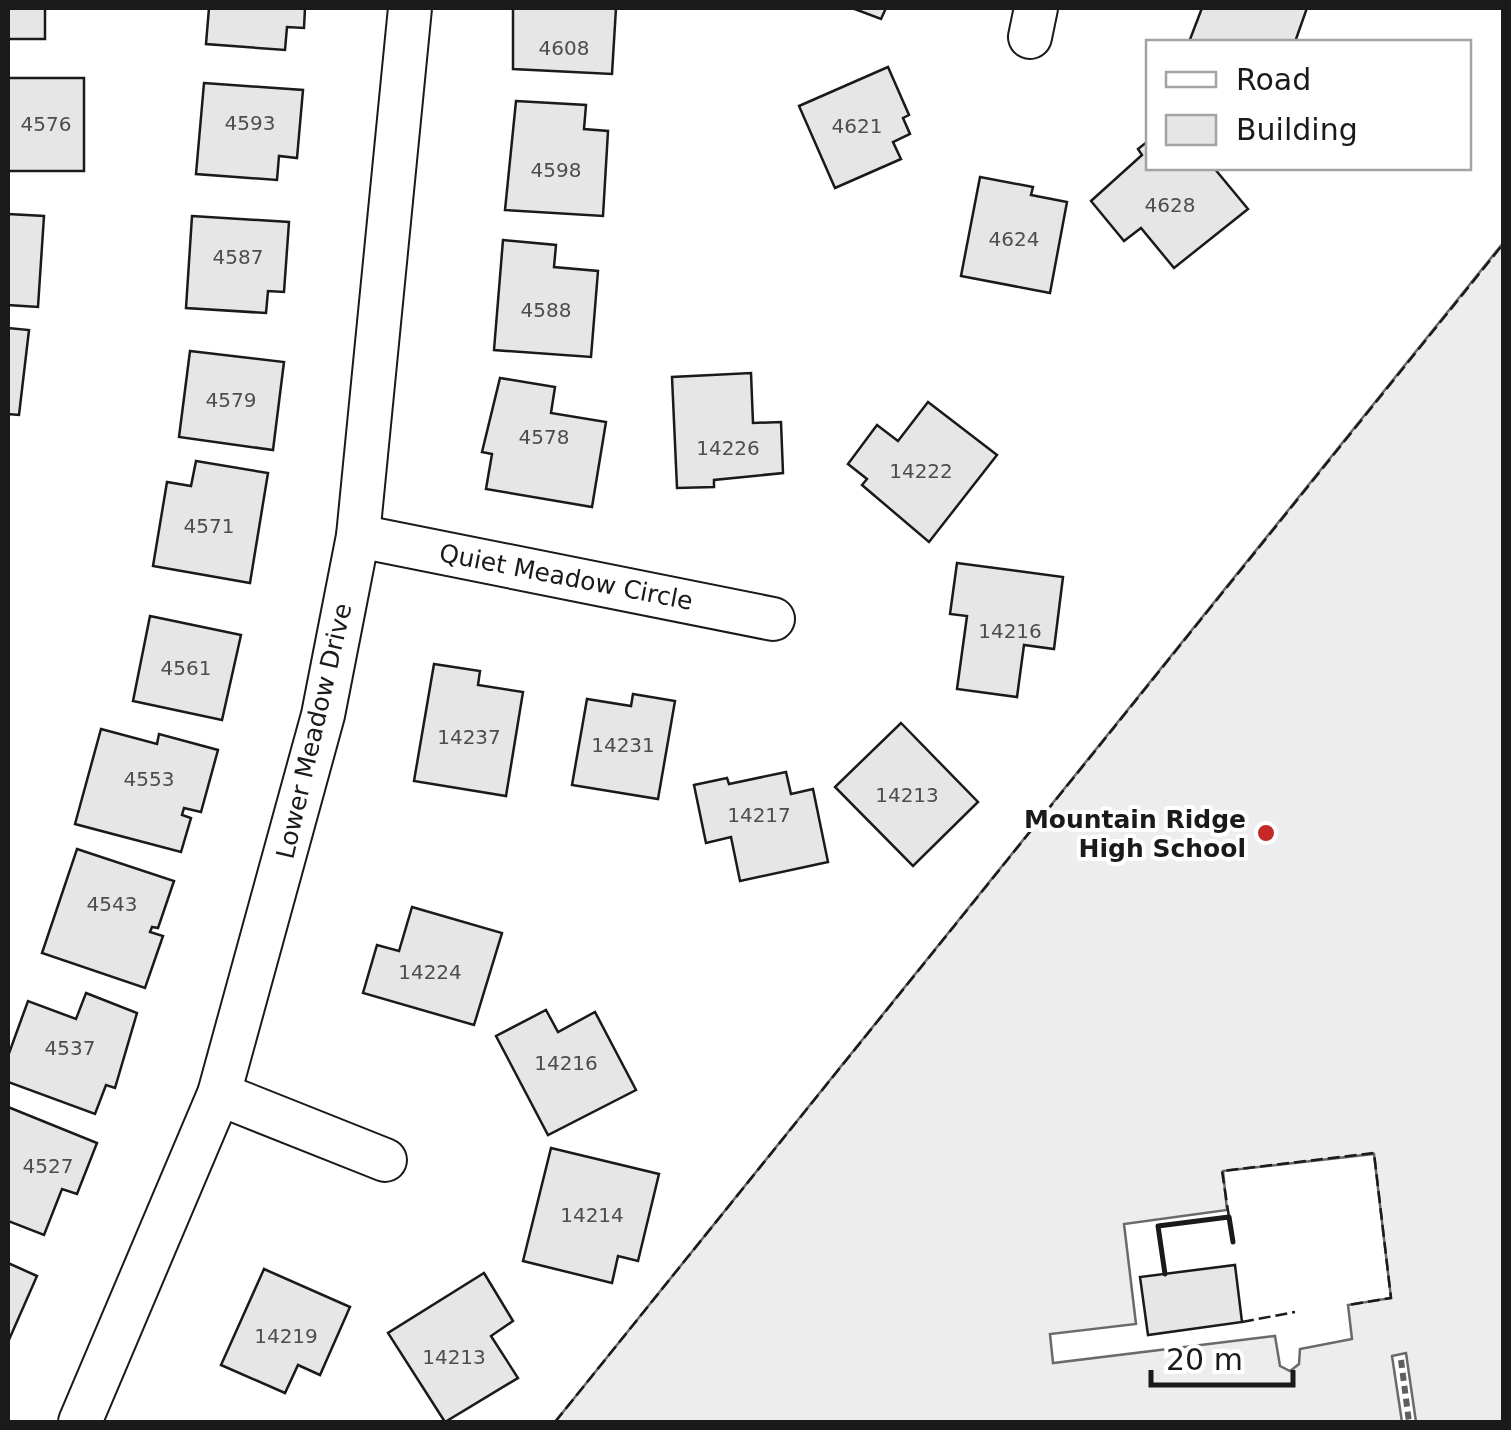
<svg xmlns="http://www.w3.org/2000/svg" width="1511" height="1430" font-family="'DejaVu Sans',sans-serif">
	<style>
		.built { fill: #ededed; stroke: #6a6a6a; stroke-width: 2.5; fill-rule: evenodd }
		.building { fill: #e6e6e6; stroke: #1a1a1a; stroke-width: 2.5 }
		.lines { fill: none; stroke-linecap: round; stroke-linejoin: round }
		.street-casing { stroke: #1a1a1a; stroke-width: 46 }
		.path { stroke: #5f5f5f; stroke-width: 6; stroke-dasharray: 8 5; stroke-linecap: butt }
		.street { stroke: #fff; stroke-width: 42 }
		.fence { stroke: #1a1a1a; stroke-width: 2.5; stroke-dasharray: 12 5; stroke-linecap: butt }
		.wall { stroke: #1a1a1a; stroke-width: 5 }
		.poi-dot { fill: #c62828; stroke: #fff; stroke-width: 4 }
		.labels { text-anchor: middle; dominant-baseline: central; stroke-width: 8; stroke-linejoin: round; paint-order: stroke }
		.number-label { font-size: 20px; fill: #4d4d4d }
		.street-label { font-size: 25px; fill: #1a1a1a; stroke: #fff }
		.poi-label { font-size: 25px; font-weight: bold; fill: #1a1a1a; stroke: #fff; text-anchor: end }
	</style>
	<rect width="100%" height="100%" fill="#fff"/>
	<!-- built -->
	<path class="built" d="M1503 243V1422H1416L1406 1353 1392 1356 1402 1422H555ZM1374 1154 1391 1298 1348 1305 1352 1339 1300 1349 1299 1364 1290 1371 1280 1366 1275 1336 1053 1363 1050 1334 1136 1324 1124 1224 1227 1210 1223 1171Z"/>
	<!-- building -->
	<g class="building">
		<rect x="8" y="8" width="37" height="31"/>
		<path d="M209 8H305L304 28 287 27 285 50 206 44Z"/>
		<path d="M513 8H616L612 74 513 69Z"/>
		<path d="M852 8H886L881 19Z"/>
		<path d="M1202 8H1307L1295 42H1189Z"/>
		<path d="M888 67 909 115 903 118 910 134 893 142 901 159 835 188 799 106Z"/>
		<rect x="8" y="78" width="76" height="93"/>
		<path d="M204 83 303 90 297 158 279 156 277 180 196 174Z"/>
		<path d="M516 101 586 105 584 129 608 131 603 216 505 210Z"/>
		<path d="M1148 141V168H1214L1248 209 1174 268 1141 228 1124 241 1091 201 1142 155 1138 149Z"/>
		<path d="M980 177 1033 187 1031 195 1067 202 1050 293 961 276Z"/>
		<path d="M8 214 44 216 38 307 8 305Z"/>
		<path d="M192 216 289 222 284 292 268 291 266 313 186 308Z"/>
		<path d="M503 240 556 245 554 267 598 271 591 357 494 350Z"/>
		<path d="M8 328 29 330 19 415 8 414Z"/>
		<path d="M190 351 284 362 273 450 179 437Z"/>
		<path d="M751 373 753 423 781 422 783 473 714 480V487L677 488 672 377Z"/>
		<path d="M500 378 555 387 551 413 606 422 592 507 486 489 492 454 482 452Z"/>
		<path d="M928 402 997 455 929 542 862 485 867 479 848 464 877 425 898 441Z"/>
		<path d="M196 461 268 473 250 583 153 566 167 482 191 486Z"/>
		<path d="M957 563 1063 577 1054 649 1024 645 1017 697 957 689 967 616 950 614Z"/>
		<path d="M150 616 241 635 222 720 133 701Z"/>
		<path d="M434 664 480 671 478 685 523 692 506 796 414 781Z"/>
		<path d="M633 694 675 701 658 799 572 785 587 699 631 706Z"/>
		<path d="M901 723 978 802 913 866 835 787Z"/>
		<path d="M101 729 157 744 159 734 218 750 201 812 184 808 182 815 191 818 181 852 75 824Z"/>
		<path d="M786 772 791 794 813 789 828 862 740 881 731 837 706 843 694 785 727 778 729 784Z"/>
		<path d="M77 849 174 881 158 928 152 927 150 932 163 936 145 988 42 953Z"/>
		<path d="M412 907 502 933 474 1025 363 993 377 945 399 951Z"/>
		<path d="M86 993 137 1013 115 1088 106 1085 95 1114 8 1082V1056L28 1001 76 1019Z"/>
		<path d="M546 1010 558 1032 595 1012 636 1090 548 1135 496 1036Z"/>
		<path d="M8 1107 97 1143 77 1194 62 1189 44 1235 8 1221Z"/>
		<path d="M551 1148 659 1174 638 1261 618 1256 612 1283 523 1261Z"/>
		<path d="M8 1263 37 1276 8 1342Z"/>
		<path d="M1235 1265 1242 1322 1148 1335 1140 1277Z"/>
		<path d="M264 1269 350 1307 320 1375 298 1365 285 1393 221 1365Z"/>
		<path d="M484 1273 513 1321 491 1336 518 1378 445 1422 388 1333Z"/>
	</g>
	<g class="lines">
		<defs>
			<g id="street">
				<path d="M1030 37 1036 8"/>
				<path d="M358 536 773 619"/>
				<path d="M219 1094 385 1160"/>
				<path d="M80 1422 219 1094 323 715 358 536 410 8"/>
			</g>
		</defs>
		<!-- street casing -->
		<use href="#street" class="street-casing"/>
		<!-- path -->
		<path class="path" d="M1401 1360 1409 1422"/>
		<!-- street -->
		<use href="#street" class="street"/>
		<!-- fence -->
		<g class="fence">
			<path d="M1229 1217 1222 1171 1374 1153 1391 1298 1348 1305"/>
			<path d="M1242 1322 1295 1312"/>
			<path d="M555 1422 1504 243"/>
		</g>
		<!-- wall -->
		<path class="wall" d="M1165 1274 1158 1226 1229 1217 1233 1242"/>
	</g>
	<!-- markers -->
	<circle class="poi-dot" cx="1266" cy="833" r="10"/>
	<g class="labels">
		<!-- number labels -->
		<g class="number-label">
			<text x="564" y="48">4608</text>
			<text x="250" y="123">4593</text>
			<text x="46" y="124">4576</text>
			<text x="857" y="126">4621</text>
			<text x="556" y="170">4598</text>
			<text x="1170" y="205">4628</text>
			<text x="1014" y="239">4624</text>
			<text x="238" y="257">4587</text>
			<text x="546" y="310">4588</text>
			<text x="231" y="400">4579</text>
			<text x="544" y="437">4578</text>
			<text x="728" y="448">14226</text>
			<text x="921" y="471">14222</text>
			<text x="209" y="526">4571</text>
			<text x="1010" y="631">14216</text>
			<text x="186" y="668">4561</text>
			<text x="469" y="737">14237</text>
			<text x="623" y="745">14231</text>
			<text x="149" y="779">4553</text>
			<text x="907" y="795">14213</text>
			<text x="759" y="815">14217</text>
			<text x="112" y="904">4543</text>
			<text x="430" y="972">14224</text>
			<text x="70" y="1048">4537</text>
			<text x="566" y="1063">14216</text>
			<text x="48" y="1166">4527</text>
			<text x="592" y="1215">14214</text>
			<text x="286" y="1336">14219</text>
			<text x="454" y="1357">14213</text>
		</g>
		<!-- street labels -->
		<g class="street-label">
			<text transform="translate(566 577) rotate(11)">Quiet Meadow Circle</text>
			<text transform="translate(314 731) rotate(-77)">Lower Meadow Drive</text>
		</g>
		<!-- poi labels -->
		<g class="poi-label">
			<text x="1246" y="819">Mountain Ridge<tspan x="1246" dy="29">High School</tspan></text>
		</g>
	</g>
	<!-- border -->
	<rect width="1511" height="1430" fill="none" stroke="#1a1a1a" stroke-width="20"/>
	<!-- legend -->
	<rect x="1146" y="40" width="325" height="130" fill="#ffffff" stroke="#a3a3a3" stroke-width="2.5"/>
	<rect x="1166" y="72" width="50" height="15" fill="#ffffff" stroke="#a3a3a3" stroke-width="2.5"/>
	<text x="1236" y="90" font-size="30" fill="#1a1a1a">Road</text>
	<rect x="1166" y="115" width="50" height="30" fill="#e6e6e6" stroke="#a3a3a3" stroke-width="2.5"/>
	<text x="1236" y="140" font-size="30" fill="#1a1a1a">Building</text>
	<!-- scale -->
	<path d="M1151 1370v15h142v-15" fill="none" stroke="#1a1a1a" stroke-width="5"/>
	<text x="1166" y="1370" font-size="30" fill="#1a1a1a" stroke="#ffffff" stroke-width="8" paint-order="stroke">20 m</text>
</svg>
